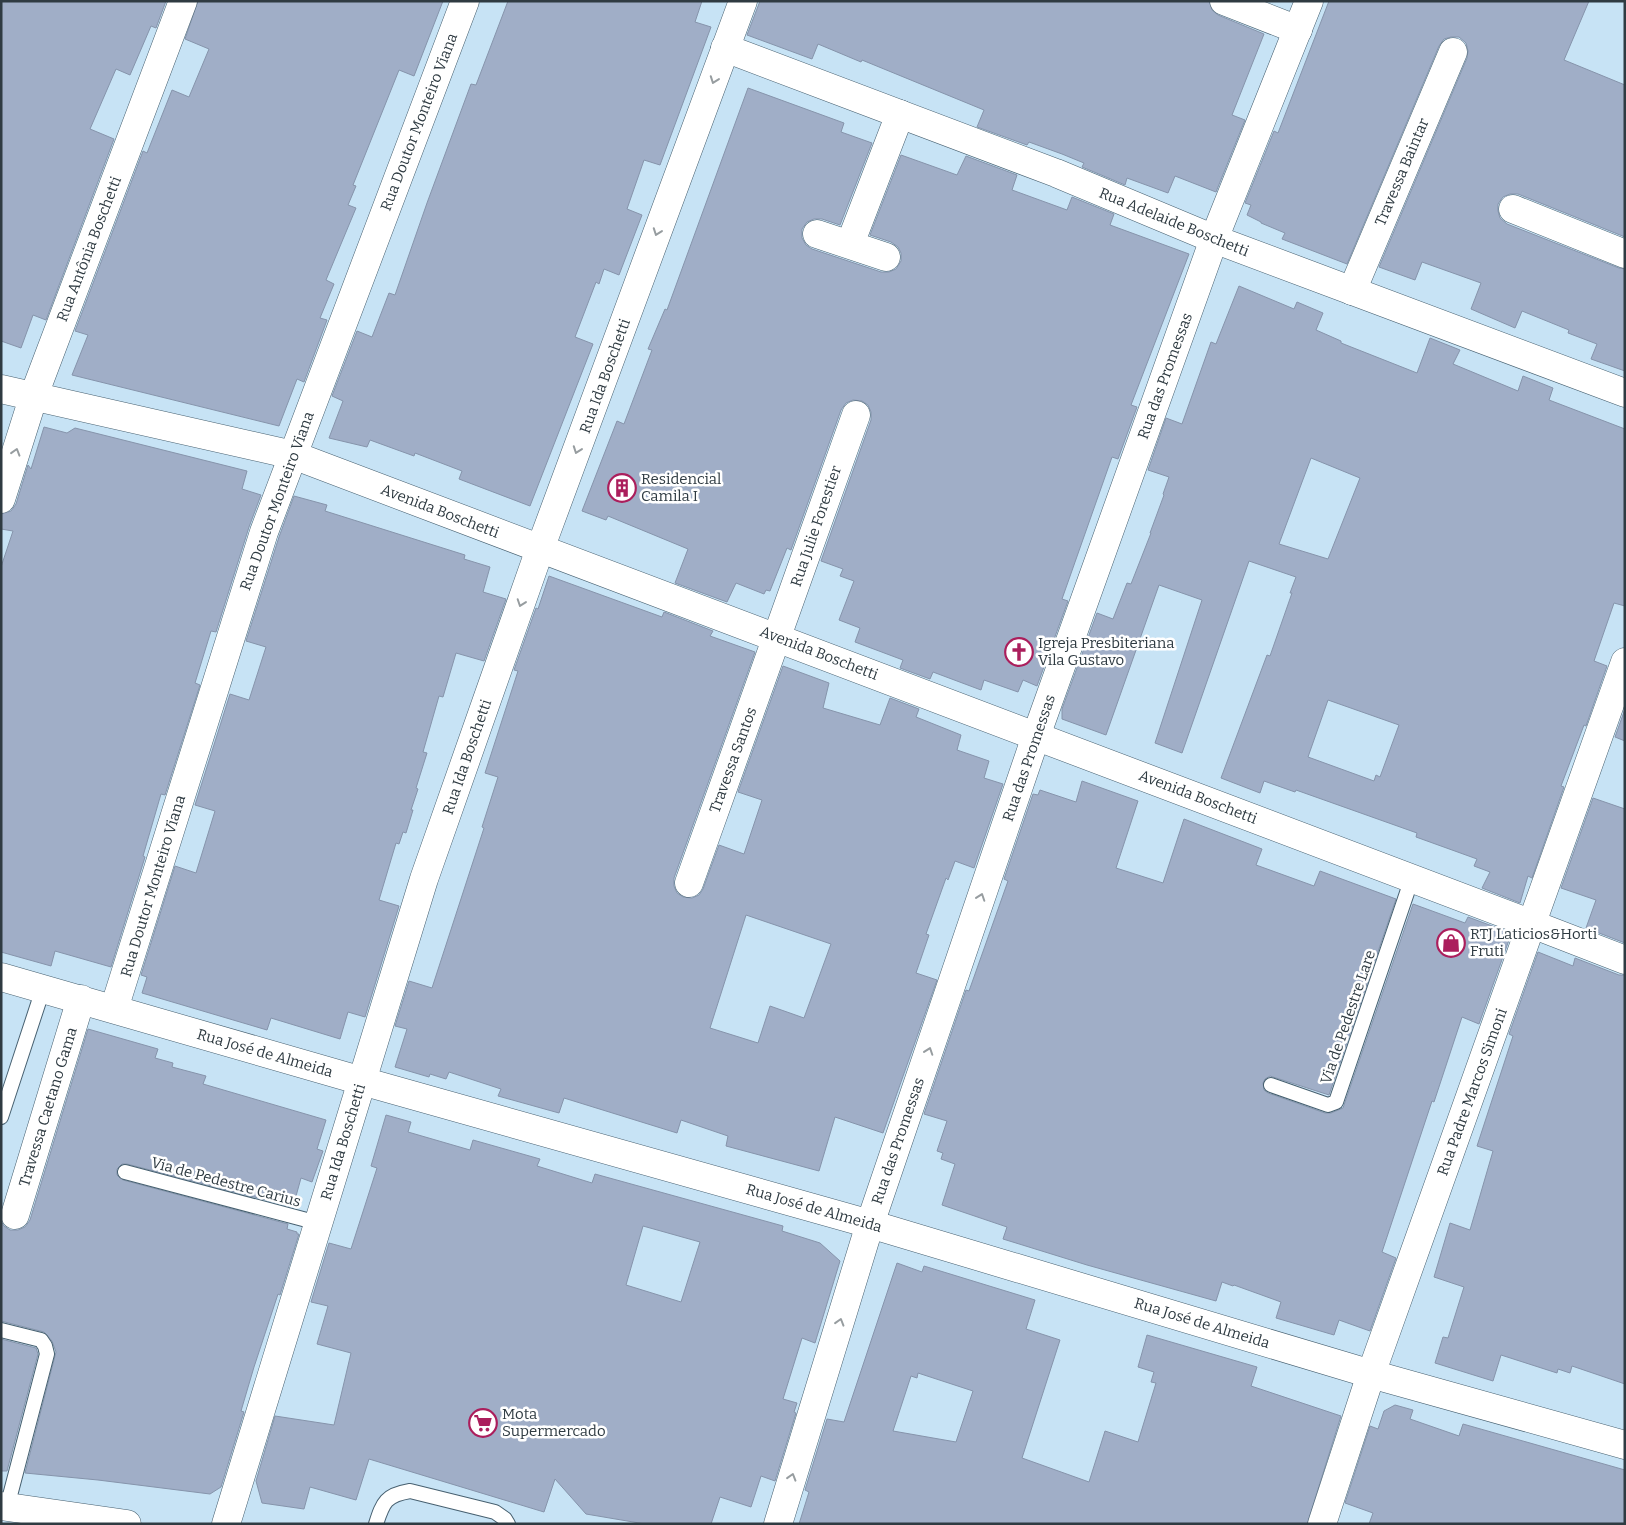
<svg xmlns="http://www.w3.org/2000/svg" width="1626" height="1525" font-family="Bitter,serif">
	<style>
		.building { fill: #a0aec7; stroke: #8694ab; fill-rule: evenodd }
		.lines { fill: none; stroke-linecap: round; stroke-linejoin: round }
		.service-casing { stroke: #476070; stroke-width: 16 }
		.minor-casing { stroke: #476070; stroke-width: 29 }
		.tertiary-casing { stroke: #476070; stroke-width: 29 }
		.secondary-casing { stroke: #476070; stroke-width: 29 }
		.service { stroke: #fff; stroke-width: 14 }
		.minor { stroke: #fff; stroke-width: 28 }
		.tertiary { stroke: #fff; stroke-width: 28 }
		.secondary { stroke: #fff; stroke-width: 28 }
		.oneway { stroke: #979da0 }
		.labels { text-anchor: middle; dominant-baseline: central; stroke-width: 5; stroke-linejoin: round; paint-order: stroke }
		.street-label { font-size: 15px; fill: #2f3b42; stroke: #fff }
		.poi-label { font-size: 15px; fill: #2f3b42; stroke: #fff; text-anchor: start }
	</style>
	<rect width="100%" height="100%" fill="#c7e3f5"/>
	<!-- building -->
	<g class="building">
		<path d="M1 1H166L156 28 151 26 130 75 116 69 90 129 114 139 46 320 33 315 21 348 1 341Z"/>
		<path d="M198 1H443L414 76 399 70 353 185 356 186 348 205 356 208 326 280 334 284 320 318 327 320 304 382 297 379 279 426 72 375 88 335 75 331 143 151 147 153 172 90 189 97 209 49 185 39Z"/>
		<path d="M508 1H702L695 22 711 27 660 165 644 160 627 209 642 215 619 275 604 269 599 284 596 282 575 337 593 344 530 506 459 479 462 471 415 453 414 456 370 440 367 447 329 438 343 401 332 396 357 331 372 337 389 293 395 295 427 203 471 84 476 85Z"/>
		<path d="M760 1H1209L1212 10 1218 15 1264 34 1232 115 1245 120 1216 192 1175 176 1168 193 1127 178 1125 185 1082 167 1084 163 1062 154 1029 142 1027 145 977 127 984 110 862 60 861 62 818 44 812 59 747 35Z"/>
		<path d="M1329 1H1589L1564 60 1625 85V237L1518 194H1510L1503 197 1498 204V211L1500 218 1507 224 1619 268 1625 269V371L1591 359 1597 344 1568 333 1569 330 1522 311 1515 328 1471 309 1481 283 1422 262 1415 280 1379 267 1467 58 1468 51 1466 43 1459 37H1451L1444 39 1439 46 1347 264 1282 239 1285 233 1261 223V222L1247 215 1251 205 1245 203 1274 131 1278 133Z"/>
		<path d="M748 88 844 123 841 132 872 143 840 225 822 219H814L807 222 802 229V238L806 245 812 249 881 272H889L896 269 901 261V253L898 247 891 242 870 235 901 155 957 175 966 156 1017 175 1012 190 1067 210 1072 197 1114 214 1110 225 1189 254 1131 405 1137 407 1118 459 1112 457 1062 599 1068 601 1037 686 1023 680 1018 692 984 680 981 690 933 672 930 679 900 668 903 660 855 642 860 628 839 620 854 581 840 576 843 569 821 561 871 420V412L868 405 862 401 853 400 846 403 841 410 791 550 787 548 770 591 766 590 764 594 736 583 727 602 675 583 688 549 608 516 606 520 582 511 617 421 624 424 652 350 648 349 665 309 667 310Z"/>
		<path d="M1239 286 1294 309 1297 302 1323 313 1316 330 1341 341V343L1417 373 1430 338 1460 350 1453 364 1518 391 1523 376 1553 388 1549 400 1625 429V606L1614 603 1594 661 1607 666 1586 726 1584 725 1561 786 1564 787 1532 878 1528 876 1520 903 1482 888 1490 872 1474 866 1477 859 1416 837 1417 833 1296 790 1295 792 1264 781 1260 793 1221 778 1267 655 1270 656 1292 593H1290L1296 577 1249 561 1182 753 1155 743 1202 600 1159 585 1106 735 1062 719V709L1097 613 1113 619 1127 583 1131 584 1151 533H1150L1164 495 1163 494 1169 477 1148 470 1166 418 1182 424 1211 342 1216 344ZM1311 458 1360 478 1328 559 1279 544ZM1328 700 1399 725 1380 777 1376 775 1374 781 1308 757Z"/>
		<path d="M44 427 67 433 75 428 247 471 242 489 261 495 249 527 216 632 211 631 195 683 200 685 165 795 161 794 143 856 145 857 111 967 55 951 51 966 1 952V567L13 531 1 529V514L11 511 16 504 28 465 31 469Z"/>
		<path d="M294 496 327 505 325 511 465 555 464 559 490 567 483 592 506 599 484 661 456 653 443 697 439 696 423 752 427 753 416 788 418 789 411 810H413L406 833 403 832 399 844 396 843 379 900 399 906 365 1017 348 1012 340 1039 271 1018 267 1030 142 993 147 977 141 975 175 866 196 873 215 811 195 805 230 694 249 700 266 647 246 641 279 537Z"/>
		<path d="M549 576 662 617 664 612 713 631 710 636 755 652 674 878V886L677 893 683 897 692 898 699 895 703 889 719 845 744 854 762 800 738 792 783 666 829 683 823 708 880 725 890 698 919 709 916 717 961 735 957 750 989 761 984 778 1003 784 974 868 955 861 948 880 946 878 926 934 929 935 916 973 937 980 883 1133 835 1117 819 1171 726 1146 728 1136 681 1120 677 1133 564 1098 559 1113 498 1096 501 1089 449 1072 446 1079 430 1074 429 1077 395 1067 407 1029 395 1026 409 981 432 988 484 828 482 827 498 777 485 773 518 671 514 670 536 608 538 609ZM746 915 831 944 804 1018 770 1006 758 1043 710 1028Z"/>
		<path d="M1625 709V741L1615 737Z"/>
		<path d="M1082 781 1138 801 1116 868 1163 883 1184 819 1262 849 1256 865 1314 886 1320 871 1396 899 1329 1095 1270 1076 1265 1079 1263 1083 1264 1090 1268 1093 1325 1113H1331L1343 1108 1413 904 1465 923 1468 917 1511 933 1509 940 1479 1024 1462 1017 1434 1102 1432 1101 1382 1252 1396 1258 1370 1331 1339 1320 1334 1335 1276 1318 1281 1302 1234 1285 1233 1286 1222 1282 1216 1301 1087 1265 1003 1239 1007 1227 942 1205 955 1164 941 1159 943 1153 937 1151 947 1121 924 1114 966 990 969 991 1008 881 1004 879 1033 794 1038 795 1040 790 1076 802Z"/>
		<path d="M1593 798 1625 809V943L1586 928 1596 900 1561 888Z"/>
		<path d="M1538 952 1573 966 1575 958 1619 975H1625V1384L1572 1366 1570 1373 1558 1369 1557 1373 1501 1355 1493 1381 1435 1363 1443 1337 1448 1338 1464 1287 1434 1277 1450 1223 1470 1230 1493 1151 1477 1146 1513 1036 1509 1034Z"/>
		<path d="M88 1029 158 1049 155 1058 173 1063 172 1067 206 1076 203 1084 326 1120 317 1149 323 1151 312 1182 301 1178 293 1207 127 1164H122L117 1169V1175L123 1180 288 1224 287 1229 297 1232V1234H299L280 1295 278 1294 254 1367 241 1411 244 1412 221 1487 210 1494 98 1480 25 1473 56 1352 52 1341 44 1332 1 1321V1221L4 1226 10 1230H18L25 1227 30 1220Z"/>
		<path d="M386 1115 411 1122 408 1132 470 1150 473 1140 540 1159 537 1166 592 1183 595 1174 783 1226 782 1231 820 1243 840 1261 815 1343 802 1338 783 1399 797 1403 794 1412 796 1413 775 1481 761 1476 751 1507 720 1497 711 1524H645L586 1514 555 1479 544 1512 369 1459 356 1500 310 1487 304 1509 262 1503 256 1481 275 1416 334 1425 351 1353 317 1344 328 1306 311 1302 329 1243 351 1249 377 1168 371 1166ZM643 1226 700 1242 681 1302 626 1285Z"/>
		<path d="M897 1263 922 1272 924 1266 1035 1300 1026 1329 1060 1340 1022 1458 1089 1482 1105 1431 1138 1442 1156 1383 1151 1382 1154 1372 1138 1367 1147 1335 1257 1367 1251 1386 1341 1416 1307 1524H799L809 1492 805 1490 827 1419 844 1422ZM918 1373 973 1391 956 1442 893 1431 911 1376 917 1378Z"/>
		<path d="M1 1339 36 1348 38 1354 7 1471H1Z"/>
		<path d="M1395 1405 1413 1410 1410 1419 1459 1436 1463 1424 1625 1470V1524H1369L1373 1513 1345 1503 1370 1426 1378 1429 1384 1411Z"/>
	</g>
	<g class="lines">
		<defs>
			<g id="service">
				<path d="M1271 1085 1328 1105 1336 1102 1412 878"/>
				<path d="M1 1117 43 989"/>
				<path d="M125 1172 318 1223"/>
				<path d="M1 1330 41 1340 45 1346 47 1354 7 1507"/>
				<path d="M376 1524C383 1502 386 1495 410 1491L495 1512 505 1519 508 1524"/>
			</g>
			<g id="minor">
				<path d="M1224 1 1298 30"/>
				<path d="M725 48 1056 173 1214 239 1625 393"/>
				<path d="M1513 209 1625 254"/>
				<path d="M817 234 886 257"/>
				<path d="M850 244 900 114"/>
				<path d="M1352 291 1453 52"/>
				<path d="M1 389 293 455 1532 924 1625 960"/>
				<path d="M1 499 34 395 183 1"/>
				<path d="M689 883 856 415"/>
				<path d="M1 977 362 1081 870 1224 1371 1374 1625 1445"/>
				<path d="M114 1009 264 532 465 1"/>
				<path d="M15 1215 81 999"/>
				<path d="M778 1524 870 1224 1036 736 1214 239 1309 1"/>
				<path d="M1322 1524 1371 1374 1625 662"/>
			</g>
			<path id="tertiary" d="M226 1524 424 879 540 549 743 1"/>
			<path id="secondary" d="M1 1506 127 1524"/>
		</defs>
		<!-- service casing -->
		<use href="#service" class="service-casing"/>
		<!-- minor casing -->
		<use href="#minor" class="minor-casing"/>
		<!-- tertiary casing -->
		<use href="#tertiary" class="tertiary-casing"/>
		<!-- secondary casing -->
		<use href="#secondary" class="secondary-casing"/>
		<!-- service -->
		<use href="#service" class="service"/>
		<!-- minor -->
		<use href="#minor" class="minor"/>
		<!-- tertiary -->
		<use href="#tertiary" class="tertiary"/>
		<!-- secondary -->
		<use href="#secondary" class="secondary"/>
	</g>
	<!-- one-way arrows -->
	<defs><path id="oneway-chevron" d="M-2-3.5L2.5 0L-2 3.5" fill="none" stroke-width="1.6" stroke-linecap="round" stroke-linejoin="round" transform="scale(1.25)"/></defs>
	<g class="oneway">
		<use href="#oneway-chevron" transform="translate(714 80) rotate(110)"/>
		<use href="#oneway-chevron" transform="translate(657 232) rotate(110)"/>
		<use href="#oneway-chevron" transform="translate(577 450) rotate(110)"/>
		<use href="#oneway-chevron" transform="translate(16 452) rotate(-73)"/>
		<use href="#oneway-chevron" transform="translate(521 603) rotate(109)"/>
		<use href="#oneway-chevron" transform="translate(981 897) rotate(-71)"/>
		<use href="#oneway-chevron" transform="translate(929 1051) rotate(-71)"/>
		<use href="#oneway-chevron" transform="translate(840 1322) rotate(-73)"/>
		<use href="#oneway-chevron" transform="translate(792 1477) rotate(-73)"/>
	</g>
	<!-- icons -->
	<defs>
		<symbol id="building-ring" viewBox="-11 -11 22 22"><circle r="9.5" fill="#fff" stroke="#ab1e5c" stroke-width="1.5"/><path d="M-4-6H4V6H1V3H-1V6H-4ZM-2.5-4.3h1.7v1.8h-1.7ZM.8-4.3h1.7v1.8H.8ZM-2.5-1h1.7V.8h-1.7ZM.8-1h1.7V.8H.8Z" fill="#ab1e5c"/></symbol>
		<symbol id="church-ring" viewBox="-11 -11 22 22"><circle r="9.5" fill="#fff" stroke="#ab1e5c" stroke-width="1.5"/><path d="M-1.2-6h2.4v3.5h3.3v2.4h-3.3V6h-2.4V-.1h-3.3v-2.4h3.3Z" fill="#ab1e5c"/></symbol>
		<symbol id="shop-ring" viewBox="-11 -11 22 22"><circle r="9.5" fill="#fff" stroke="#ab1e5c" stroke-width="1.5"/><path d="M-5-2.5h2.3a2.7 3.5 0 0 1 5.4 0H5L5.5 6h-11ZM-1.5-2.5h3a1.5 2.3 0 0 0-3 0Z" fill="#ab1e5c"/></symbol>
		<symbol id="supermarket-ring" viewBox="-11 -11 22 22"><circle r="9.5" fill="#fff" stroke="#ab1e5c" stroke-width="1.5"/><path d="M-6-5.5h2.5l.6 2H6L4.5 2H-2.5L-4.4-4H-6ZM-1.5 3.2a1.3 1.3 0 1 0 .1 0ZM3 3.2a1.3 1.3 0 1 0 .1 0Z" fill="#ab1e5c"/></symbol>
	</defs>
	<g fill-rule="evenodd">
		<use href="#building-ring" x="606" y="472" width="32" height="32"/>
		<use href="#church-ring" x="1003" y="636" width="32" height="32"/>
		<use href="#shop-ring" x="1435" y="927" width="32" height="32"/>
		<use href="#supermarket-ring" x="467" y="1407" width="32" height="32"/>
	</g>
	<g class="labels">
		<!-- street labels -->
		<g class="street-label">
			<text transform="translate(419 122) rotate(-69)">Rua Doutor Monteiro Viana</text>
			<text transform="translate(1402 172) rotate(-67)">Travessa Baintar</text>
			<text transform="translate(1174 222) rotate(22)">Rua Adelaide Boschetti</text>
			<text transform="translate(89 249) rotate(-69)">Rua Antônia Boschetti</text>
			<text transform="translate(605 376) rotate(-70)">Rua Ida Boschetti</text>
			<text transform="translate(1165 376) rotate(-70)">Rua das Promessas</text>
			<text transform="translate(277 501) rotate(-70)">Rua Doutor Monteiro Viana</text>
			<text transform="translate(440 511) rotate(21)">Avenida Boschetti</text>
			<text transform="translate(816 526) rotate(-71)">Rua Julie Forestier</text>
			<text transform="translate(819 653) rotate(21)">Avenida Boschetti</text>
			<text transform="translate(467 757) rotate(-71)">Rua Ida Boschetti</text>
			<text transform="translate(1029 758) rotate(-71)">Rua das Promessas</text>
			<text transform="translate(733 760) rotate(-70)">Travessa Santos</text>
			<text transform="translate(1198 797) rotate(21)">Avenida Boschetti</text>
			<text transform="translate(153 886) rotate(-73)">Rua Doutor Monteiro Viana</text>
			<text transform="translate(1348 1017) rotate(-71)">Via de Pedestre Lare</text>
			<text transform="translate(265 1053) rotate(16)">Rua José de Almeida</text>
			<text transform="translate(1472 1092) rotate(-70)">Rua Padre Marcos Simoni</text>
			<text transform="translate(48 1107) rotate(-73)">Travessa Caetano Gama</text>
			<text transform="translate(898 1141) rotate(-71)">Rua das Promessas</text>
			<text transform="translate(343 1142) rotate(-73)">Rua Ida Boschetti</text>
			<text transform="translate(226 1182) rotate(15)">Via de Pedestre Carius</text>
			<text transform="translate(814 1208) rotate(16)">Rua José de Almeida</text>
			<text transform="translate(1202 1323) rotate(17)">Rua José de Almeida</text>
		</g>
		<!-- poi labels -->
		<g class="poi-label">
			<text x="641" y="479">Residencial<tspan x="641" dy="17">Camila I</tspan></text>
			<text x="1038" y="643">Igreja Presbiteriana<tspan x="1038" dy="17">Vila Gustavo</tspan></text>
			<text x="1470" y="934">RTJ Laticios&amp;Horti<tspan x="1470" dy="17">Fruti</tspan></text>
			<text x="502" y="1414">Mota<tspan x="502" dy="17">Supermercado</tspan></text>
		</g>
	</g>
	<!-- border -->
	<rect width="1626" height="1525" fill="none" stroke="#2f3b42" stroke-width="5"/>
</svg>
